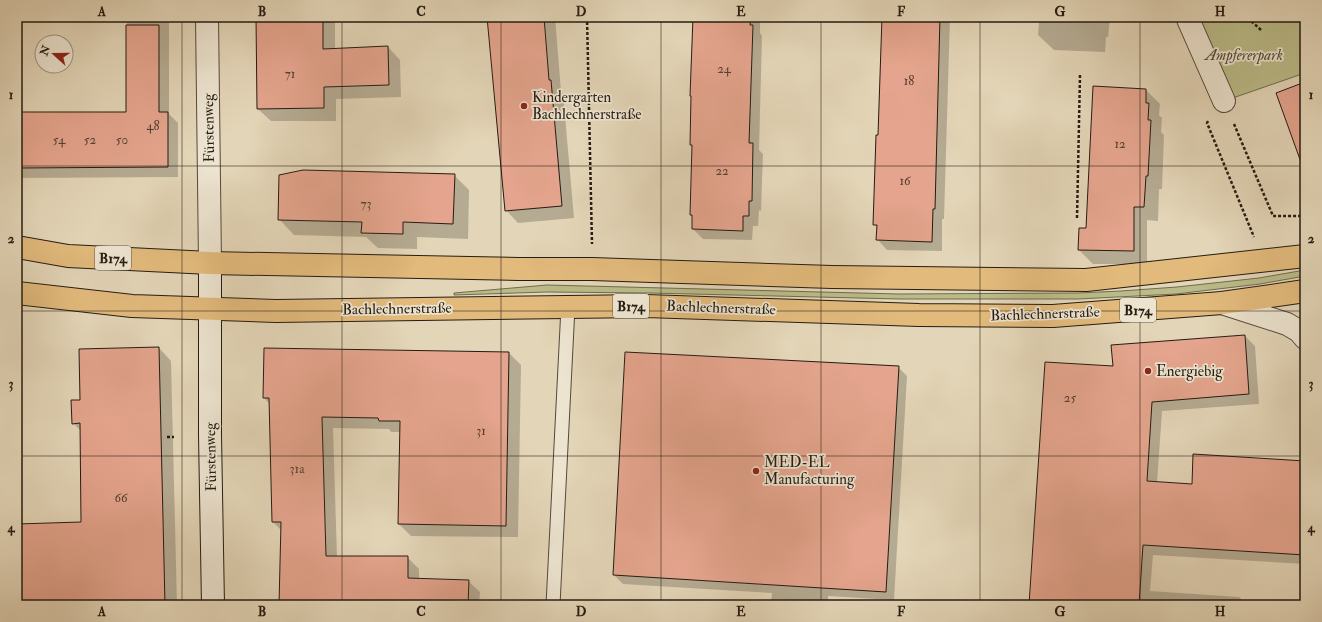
<svg xmlns="http://www.w3.org/2000/svg" width="1322" height="622" font-family="'IM FELL Double Pica',serif">
	<style>
		.green { fill: #babb89; stroke: #706c4e }
		.shadow { fill: #0003 }
		.building { fill: #e4a48d; stroke: #251c12 }
		.lines { fill: none; stroke-linecap: round; stroke-linejoin: round }
		.lane-casing { stroke: #544a3b; stroke-width: 15 }
		.street-casing { stroke: #544a3b; stroke-width: 24 }
		.secondary-casing { stroke: #251c12; stroke-width: 24 }
		.primary-casing { stroke: #251c12; stroke-width: 24 }
		.path { stroke: #251c12; stroke-width: 2.5; stroke-dasharray: 3 2; stroke-linecap: butt }
		.lane { stroke: #ede4d0; stroke-width: 13 }
		.street { stroke: #ede4d0; stroke-width: 22 }
		.secondary { stroke: #ede4d0; stroke-width: 22 }
		.primary { stroke: #e2ba7c; stroke-width: 22 }
		.grid { fill: none; stroke: #251c12; stroke-width: 1; stroke-opacity: 0.55 }
		.poi-dot { fill: #8f2418; stroke: #ede4d0; stroke-width: 1.5 }
		.labels { text-anchor: middle; dominant-baseline: central; stroke-width: 3.5; stroke-linejoin: round; paint-order: stroke }
		.number-label { font-size: 13px; fill: #553e31 }
		.shield { fill: #ede4d0; stroke: #61584b; stroke-width: 1 }
		.shield-label { font-size: 14px; font-weight: bold; fill: #251c12 }
		.park-label { font-size: 15px; font-style: italic; fill: #524c36; stroke: #ede4d0 }
		.poi-label { font-size: 15px; fill: #251c12; stroke: #ede4d0; text-anchor: start }
		.street-label { font-size: 15px; fill: #251c12; stroke: #ede4d0 }
		.neatline { fill: none; stroke: #251c12; stroke-width: 1.5 }
		.grid-label { font-size: 13px; text-anchor: middle; font-weight: bold; fill: #251c12 }
	</style>
	<rect width="100%" height="100%" fill="#e3d5b7"/>
	<filter id="stains"><feTurbulence type="fractalNoise" baseFrequency=".005" numOctaves="4"/><feColorMatrix values="0 0 0 0 .2 0 0 0 0 .09 0 0 0 0 .02 0 0 0 .5 -.17"/></filter>
	<radialGradient id="worn" r=".72"><stop offset=".6" stop-color="#630" stop-opacity="0"/><stop offset="1" stop-color="#630" stop-opacity=".3"/></radialGradient>
	<!-- green -->
	<g class="green">
		<path d="M1187 17H1305V73L1224 101Z"/>
		<path d="M1305 270V276L1260 284 1176 294 1078 299H900L650 293 547 292 454 295V293L547 285 899 294 1078 293 1121 291 1177 287 1259 278Z"/>
	</g>
	<!-- shadow -->
	<g class="shadow">
		<path d="M127 17H169V114L178 123V177L17 178V114L127 113Z"/>
		<path d="M257 17H335V49L388 47 400 60 401 97 336 99V121H271L258 109Z"/>
		<path d="M488 17H555L561 91 563 93 574 218 518 223 506 210Z"/>
		<path d="M693 17H759L760 18V33L762 36 759 150 763 154 761 211 759 210 758 226H753L752 240 703 239 693 229V217L691 215 693 147 691 145 692 97 691 96Z"/>
		<path d="M884 17H950L944 219H942V251L887 250 878 240V228L874 224Z"/>
		<path d="M1036 17H1110L1108 37H1106L1105 52 1054 50 1038 35 1039 22Z"/>
		<path d="M1146 90 1160 104 1159 115 1162 118 1161 132 1164 135 1162 189H1159L1158 221 1147 220V264H1093L1079 250Z"/>
		<path d="M454 175 469 190 468 239 417 237V249L378 248 366 237 294 235 279 219Z"/>
		<path d="M1245 336 1255 346 1259 404 1162 411 1157 483 1193 485 1305 462V564L1153 555 1150 591 1239 597 1247 605H1030L1114 367Z"/>
		<path d="M159 348 171 361 177 605H17V525L82 522 81 431 73 423 81 401Z"/>
		<path d="M509 353 521 365 518 537 411 536 399 524 401 432H391L389 429 333 428 337 557H407L419 569V579L468 581 480 592 479 605H280L282 531 273 522 270 404 264 398Z"/>
		<path d="M898 367 907 376 894 600 828 596V605H771L772 593 623 584 614 575Z"/>
	</g>
	<!-- building -->
	<g class="building">
		<path d="M256 17H323V49L388 46 389 85 324 87V108L257 109Z"/>
		<path d="M487 17H544L549 80H551L562 206 505 211Z"/>
		<path d="M693 17H751L750 25H753L749 143H753L752 201H749V216H743V231L692 229V215H690L692 145H690L691 96H690Z"/>
		<path d="M882 17H940L935 209H933L932 242 876 240 877 225H873L876 135H878Z"/>
		<path d="M126 25H159V112H168V167L17 168V112H126Z"/>
		<path d="M1305 82V164L1302 165 1276 93Z"/>
		<path d="M1093 86 1146 89V103H1149L1148 120H1151L1148 176H1146L1144 207H1134V251L1078 250 1079 228H1086Z"/>
		<path d="M303 170 455 174 453 224 403 222V234L361 233 362 222 278 220 279 175Z"/>
		<path d="M1245 335 1249 394 1152 402 1147 481 1192 484 1193 454 1305 461V555L1143 545 1139 605H1029L1045 362 1113 366 1111 345Z"/>
		<path d="M159 347 165 605H17V524L81 522 80 423 72 424 71 400H80L79 349Z"/>
		<path d="M264 348 509 352 506 526 398 524 400 421H379L378 418 322 417 326 556H408V578L469 580 468 605H279L281 522H272L269 398H263Z"/>
		<path d="M625 352 899 366 886 592 613 575Z"/>
	</g>
	<g class="lines">
		<defs>
			<path id="lane" d="M553 605 568 307"/>
			<g id="street">
				<path d="M207 17 210 263"/>
				<path d="M1187 17 1224 101"/>
				<path d="M1222 303 1287 324 1299 331 1305 338"/>
			</g>
			<path id="secondary" d="M210 263V435L213 605"/>
			<g id="primary">
				<path d="M17 247 68 256 210 263 519 269H592L832 277 1086 280 1305 256"/>
				<path d="M17 293 132 306 276 311 646 306 919 315 1053 316 1222 303 1305 291"/>
			</g>
		</defs>
		<!-- lane casing -->
		<use href="#lane" class="lane-casing"/>
		<!-- street casing -->
		<use href="#street" class="street-casing"/>
		<!-- secondary casing -->
		<use href="#secondary" class="secondary-casing"/>
		<!-- primary casing -->
		<use href="#primary" class="primary-casing"/>
		<!-- path -->
		<g class="path">
			<path d="M587 17 592 244"/>
			<path d="M1249 17 1250 20 1261 30"/>
			<path d="M1208 121 1207 123 1254 237"/>
			<path d="M1234 124 1273 216H1305"/>
			<path d="M1077 218 1080 75"/>
			<path d="M167 437H174"/>
		</g>
		<!-- lane -->
		<use href="#lane" class="lane"/>
		<!-- street -->
		<use href="#street" class="street"/>
		<!-- secondary -->
		<use href="#secondary" class="secondary"/>
		<!-- primary -->
		<use href="#primary" class="primary"/>
	</g>
	<!-- grid -->
	<path class="grid" d="M182 17V605M342 17V605M501 17V605M661 17V605M821 17V605M980 17V605M1140 17V605M17 166H1305M17 311H1305M17 456H1305"/>
	<!-- markers -->
	<g class="poi-dot">
		<circle cx="524" cy="106" r="4"/>
		<circle cx="1148" cy="371" r="4"/>
		<circle cx="756" cy="471" r="4"/>
	</g>
	<g class="labels">
		<!-- number labels -->
		<g class="number-label">
			<text x="724" y="69">24</text>
			<text x="290" y="74">71</text>
			<text x="909" y="81">18</text>
			<text x="153" y="126">48</text>
			<text x="59" y="140">54</text>
			<text x="90" y="140">52</text>
			<text x="122" y="140">50</text>
			<text x="1120" y="144">12</text>
			<text x="722" y="171">22</text>
			<text x="905" y="181">16</text>
			<text x="366" y="204">73</text>
			<text x="1070" y="398">25</text>
			<text x="481" y="431">31</text>
			<text x="297" y="469">31a</text>
			<text x="121" y="498">66</text>
		</g>
		<!-- shield labels -->
		<g class="shield">
			<rect x="95" y="246" width="36" height="24" rx="3"/>
			<rect x="613" y="294" width="36" height="24" rx="3"/>
			<rect x="1120" y="298" width="36" height="24" rx="3"/>
		</g>
		<g class="shield-label">
			<text x="113" y="258">B174</text>
			<text x="631" y="306">B174</text>
			<text x="1138" y="310">B174</text>
		</g>
		<!-- park labels -->
		<g class="park-label">
			<text x="1244" y="55">Ampfererpark</text>
		</g>
		<!-- poi labels -->
		<g class="poi-label">
			<text x="532" y="97">Kindergarten<tspan x="532" dy="17">Bachlechnerstraße</tspan></text>
			<text x="1156" y="371">Energiebig</text>
			<text x="764" y="462">MED-EL<tspan x="764" dy="17">Manufacturing</tspan></text>
		</g>
		<!-- street labels -->
		<g class="street-label">
			<text transform="translate(209 128) rotate(-91)">Fürstenweg</text>
			<text transform="translate(721 308) rotate(2)">Bachlechnerstraße</text>
			<text transform="translate(397 309) rotate(-1)">Bachlechnerstraße</text>
			<text transform="translate(1045 314) rotate(-2)">Bachlechnerstraße</text>
			<text transform="translate(211 457) rotate(-91)">Fürstenweg</text>
		</g>
	</g>
	<!-- margin -->
	<rect width="1322" height="622" fill="none" stroke="#e3d5b7" stroke-width="44"/>
	<!-- north arrow -->
	<g transform="translate(54 54) rotate(291)"><circle r="19" fill="#ede4d0" stroke="#9d9484"/>
	<path d="M0-3L7 15L0 10L-7 15Z" fill="#8f2418"/>
	<text y="-6" font-size="11" font-weight="bold" text-anchor="middle" fill="#251c12">N</text>
	</g>
	<rect x="22" y="22" width="1278" height="578" class="neatline"/>
	<g class="grid-label">
		<text x="102" y="16">A</text>
		<text x="262" y="16">B</text>
		<text x="421" y="16">C</text>
		<text x="581" y="16">D</text>
		<text x="741" y="16">E</text>
		<text x="901" y="16">F</text>
		<text x="1060" y="16">G</text>
		<text x="1220" y="16">H</text>
		<text x="11" y="99">1</text>
		<text x="1311" y="99">1</text>
		<text x="11" y="243">2</text>
		<text x="1311" y="243">2</text>
		<text x="11" y="388">3</text>
		<text x="1311" y="388">3</text>
		<text x="11" y="532">4</text>
		<text x="1311" y="532">4</text>
		<text x="102" y="616">A</text>
		<text x="262" y="616">B</text>
		<text x="421" y="616">C</text>
		<text x="581" y="616">D</text>
		<text x="741" y="616">E</text>
		<text x="901" y="616">F</text>
		<text x="1060" y="616">G</text>
		<text x="1220" y="616">H</text>
	</g>
	<rect width="100%" height="100%" filter="url(#stains)"/>
	<rect width="100%" height="100%" fill="url(#worn)"/>
</svg>
